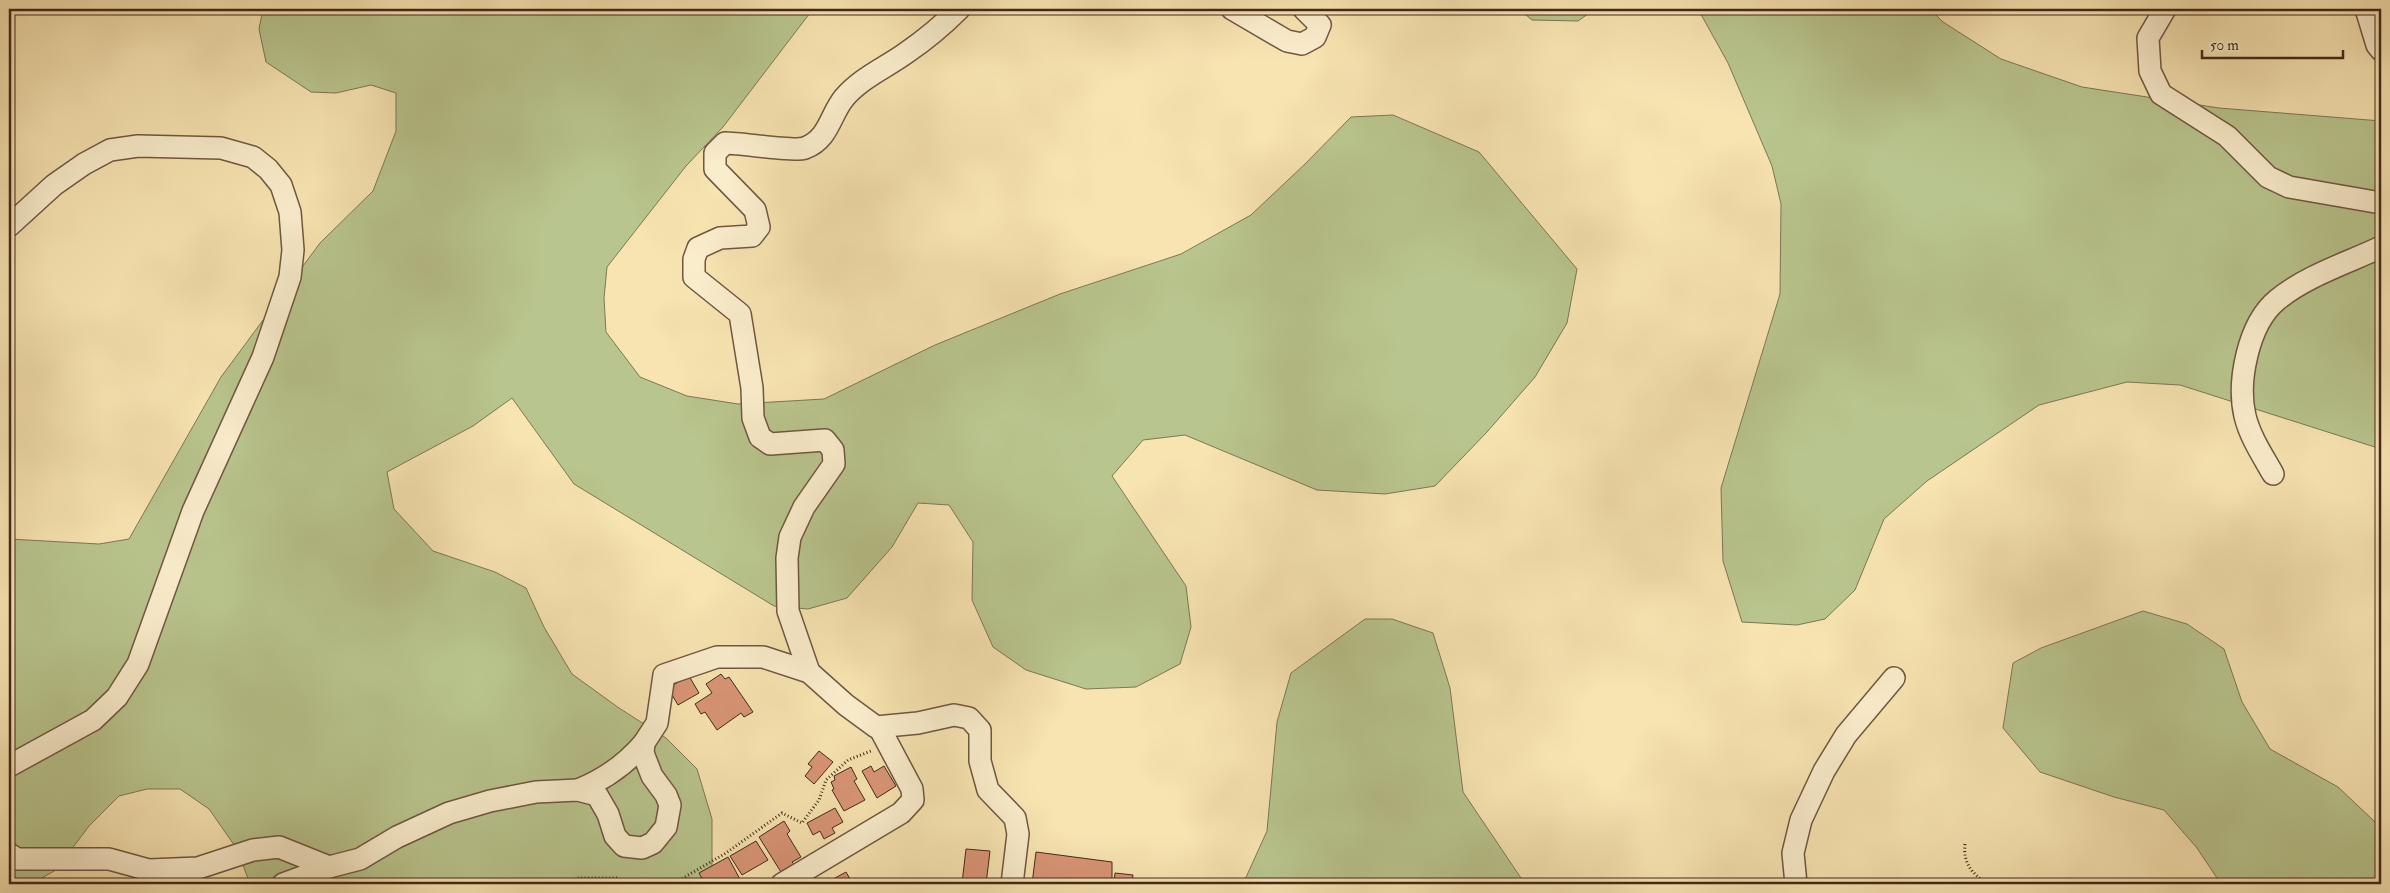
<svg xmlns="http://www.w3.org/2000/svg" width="2390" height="893" font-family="'IM FELL Double Pica',serif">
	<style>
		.green { fill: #b9c58e; stroke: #7e7655 }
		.building { fill: #d99576; stroke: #43281c }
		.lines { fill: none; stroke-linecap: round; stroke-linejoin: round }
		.street-casing { stroke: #705741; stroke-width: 24 }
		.path { stroke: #43281c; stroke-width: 3; stroke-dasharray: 1 2.5; stroke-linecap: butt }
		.street { stroke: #faedcc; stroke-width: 21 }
	</style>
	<rect width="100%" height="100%" fill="#f7e4b1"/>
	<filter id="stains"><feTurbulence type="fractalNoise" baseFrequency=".004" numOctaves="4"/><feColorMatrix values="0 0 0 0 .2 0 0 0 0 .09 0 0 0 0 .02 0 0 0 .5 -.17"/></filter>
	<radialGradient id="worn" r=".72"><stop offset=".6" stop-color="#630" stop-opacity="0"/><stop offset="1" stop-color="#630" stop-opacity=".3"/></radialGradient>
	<!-- green -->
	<g class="green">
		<path d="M263 9H813L723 127 686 166 607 267 604 298 606 332 640 377 687 396 738 404 824 399 935 345 1060 294 1181 254 1251 215 1306 163 1351 117 1393 115 1479 152 1577 269 1567 323 1535 377 1487 432 1435 486 1385 494 1317 490 1185 435 1143 440 1112 476 1186 586 1191 627 1180 664 1136 687 1086 689 1026 670 993 647 972 600 973 542 949 505 918 503 892 547 847 598 808 609 774 606 574 484 512 398 473 426 387 472 394 509 433 551 495 572 526 588 544 627 572 674 619 708 666 738 697 769 712 819V871L692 884H250L237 849 209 809 180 789H147L119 796 89 826 56 870 31 884H9V539L99 544 129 539 221 377 320 243 373 191 396 131V93L371 85 336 93 311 92 266 62 259 29Z"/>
		<path d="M1519 9H1595L1578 21 1532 20Z"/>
		<path d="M1698 9H1930L1943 22 2001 59 2082 87 2219 108 2381 121V449L2180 385 2127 382 2039 405 1927 481 1884 519 1855 590 1825 619 1797 625 1742 622 1723 561 1721 488 1780 294 1781 204 1772 166 1728 63Z"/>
		<path d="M2143 611 2187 624 2224 649 2242 702 2270 749 2338 787 2374 821 2381 831V884H2221L2197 848 2164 810 2114 797 2040 772 2003 728 2013 663 2041 648Z"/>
		<path d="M1365 619H1392L1433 633 1450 688 1463 792 1525 884H1243L1267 831 1277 722 1291 673Z"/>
	</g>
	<!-- building -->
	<g class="building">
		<path d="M721 674 725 679 729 677 753 712 744 717 741 713 717 730 705 712 701 714 695 704 712 693 706 684Z"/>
		<path d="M689 676 699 693 678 705 668 688Z"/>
		<path d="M819 751 833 762 814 784 805 776 812 767 808 764Z"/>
		<path d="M871 766 874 772 884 766 896 786 877 798 862 771Z"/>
		<path d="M851 767 857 779 854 781 865 800 844 811 832 790 834 789 831 782 835 780 834 776Z"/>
		<path d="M835 808 843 822 832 828 835 833 824 839 820 831 813 835 807 823Z"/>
		<path d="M784 821 790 831 787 834 801 857 792 862 794 864 781 872 759 837Z"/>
		<path d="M756 841 768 860 742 875 730 856Z"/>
		<path d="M966 849 990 851 986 884 962 883Z"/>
		<path d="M1036 852 1112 862V884H1032Z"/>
		<path d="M728 857 741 881 735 884H705L699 873Z"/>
		<path d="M846 872 853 884H824Z"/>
		<path d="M1115 873 1133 875 1132 884H1114Z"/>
		<path d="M690 878 694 884H679Z"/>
		<rect x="588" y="882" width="24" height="2"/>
	</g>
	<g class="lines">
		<defs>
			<g id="street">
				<path d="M1232 9 1287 41 1302 44 1315 37 1320 25 1304 9"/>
				<path d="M2165 9 2148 38 2150 71 2161 94 2227 136 2268 177 2289 187 2381 203"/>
				<path d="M2366 9 2377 45 2381 50"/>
				<path d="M9 226 54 185 84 164 110 150 138 146 221 148 253 157 268 169 281 185 290 212 293 250 290 277 263 357 193 511 138 664 117 697 93 720 9 766"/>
				<path d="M2273 474C2263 456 2250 437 2245 416 2237 382 2248 324 2277 300 2306 276 2347 263 2381 247"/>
				<path d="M809 672 788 611 787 558 790 537 804 507 834 464 833 450 825 440 770 444 760 437 753 418 752 388 740 314 694 277V259L698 248 720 238 752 236 759 227 755 210 715 169V153L725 143C743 143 793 152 805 148 829 139 830 115 844 98 861 78 885 68 906 53 925 40 943 25 959 9"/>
				<path d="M578 790C603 780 627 763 644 743"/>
				<path d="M9 854 17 859H109L149 870 198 868 253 850 279 847 329 867"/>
				<path d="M283 884 329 867 360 859 397 837 449 813 490 801 536 792 578 790 597 795 608 814 615 836 624 846 642 848 653 843 666 827 670 805 666 795 652 776 643 753 644 743 657 723 664 675 717 657H763L809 672 846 705 876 727 918 723 954 715 969 718 980 730V761L988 790 1015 818 1018 834 1012 884"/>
				<path d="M782 884 901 813 913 800 912 789 879 727"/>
				<path d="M1796 884 1793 853 1801 820 1824 771 1846 735 1894 678"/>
			</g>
		</defs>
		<!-- street casing -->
		<use href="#street" class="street-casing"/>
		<!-- path -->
		<g class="path">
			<path d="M1965 844C1963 864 1972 873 1987 884"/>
			<path d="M565 884 577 878H619L623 884"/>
			<path d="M673 884 726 853 782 813 802 823 819 800 826 780 848 760 871 751"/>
		</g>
		<!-- street -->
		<use href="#street" class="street"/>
	</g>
	<!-- margin -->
	<rect width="2390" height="893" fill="none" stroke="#f7e4b1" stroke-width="30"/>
	<rect x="10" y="10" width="2370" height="873" fill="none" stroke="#43281c" stroke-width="2.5"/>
	<rect x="15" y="15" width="2360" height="863" fill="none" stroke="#43281c"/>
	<!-- scale -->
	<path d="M2202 50v8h141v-8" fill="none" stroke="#43281c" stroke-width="2.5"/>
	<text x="2210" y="50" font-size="15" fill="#43281c" stroke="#faedcc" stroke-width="4" paint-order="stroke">50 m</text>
	<rect width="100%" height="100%" filter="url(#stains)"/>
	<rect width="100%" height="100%" fill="url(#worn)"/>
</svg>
